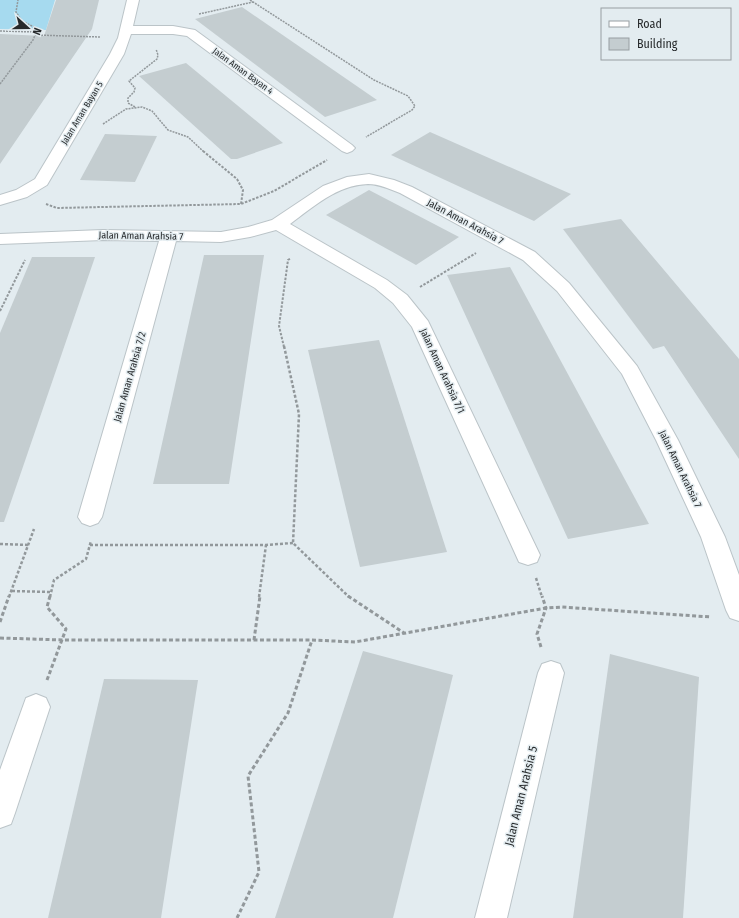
<svg xmlns="http://www.w3.org/2000/svg" width="739" height="918" font-family="'Fira Sans Condensed',sans-serif">
	<style>
		.green { fill: #a6daef }
		.building { fill: #c4cdd0 }
		.lines { fill: none; stroke-linecap: round; stroke-linejoin: round }
		.minor-casing { stroke: #bbc4c8; stroke-width: 2 }
		.path-far3 { stroke: #92989b; stroke-width: 1.5; stroke-dasharray: 2 1; stroke-linecap: butt }
		.path-far2 { stroke: #92989b; stroke-width: 2; stroke-dasharray: 2.5 1.5; stroke-linecap: butt }
		.path-far1 { stroke: #92989b; stroke-width: 2.5; stroke-dasharray: 3 2; stroke-linecap: butt }
		.path { stroke: #92989b; stroke-width: 3; stroke-dasharray: 4 2.5; stroke-linecap: butt }
		.minor { fill: #fff; fill-rule: evenodd }
		.labels { text-anchor: middle; dominant-baseline: central; stroke-width: 3; stroke-linejoin: round; paint-order: stroke }
		.far-street-label { font-size: 9px; fill: #272a2c; stroke: #e3ecf0 }
		.street-label { font-size: 10px; fill: #272a2c; stroke: #e3ecf0 }
		.near-street-label { font-size: 12px; fill: #272a2c; stroke: #e3ecf0 }
	</style>
	<rect width="100%" height="100%" fill="#e3ecf0"/>
	<!-- green -->
	<path class="green" d="M0 0H55L46 30 0 29Z"/>
	<!-- building -->
	<g class="building">
		<path d="M56 0H99L92 29 0 164V34L44 36Z"/>
		<path d="M242 7 377 100 325 117 195 19Z"/>
		<path d="M186 63 283 143 237 159H231L139 76Z"/>
		<path d="M430 132 571 194 534 221 391 155Z"/>
		<path d="M105 134 157 136 135 182 80 180Z"/>
		<path d="M369 190 459 237 416 265 326 215Z"/>
		<path d="M621 219 739 359V459L664 346 653 349 563 229Z"/>
		<path d="M204 255H264L229 484H153Z"/>
		<path d="M32 257H95L4 522H0V333Z"/>
		<path d="M510 267 649 524 568 539 447 275Z"/>
		<path d="M379 340 447 552 360 567 308 350Z"/>
		<path d="M363 651 453 675 393 918H275Z"/>
		<path d="M610 654 699 677 683 918H573Z"/>
		<path d="M104 679 198 680 161 918H48Z"/>
	</g>
	<g class="lines">
		<defs>
			<g id="minor">
				<path d="M127 0H139L133 26H173L195 30 352 145 355 148 352 151 347 153 342 151 187 36 173 34H131L124 54 47 185 27 197 0 205V195L16 190 35 179 110 54 118 38Z"/>
				<path d="M369 174 394 180 412 187 535 252 569 283 637 366 678 440 725 537 739 575V621L730 618 726 610 701 537 656 440 622 374 557 291 523 260 400 193C390 189 379 184 368 184 337 185 313 207 290 224L387 280 407 295 428 321 540 555 537 562 528 565 519 562 412 327 393 303 375 288 276 230 250 237 221 242 176 241 102 517 98 523 90 526 82 523 78 517 159 241 103 240 0 244V234L103 230 221 232 248 227 272 220 323 186 347 177Z"/>
				<path d="M551 661 560 664 564 673 507 918H475L538 673 542 664Z"/>
				<path d="M36 694 46 698 50 707 15 813 11 824 0 828V770L26 698Z"/>
			</g>
		</defs>
		<!-- minor casing -->
		<use href="#minor" class="minor-casing"/>
		<!-- path-far3 -->
		<g class="path-far3">
			<path d="M250 0 374 80 408 96 415 106 412 110 366 137"/>
			<path d="M199 14 253 2"/>
			<path d="M0 31 35 32"/>
			<path d="M35 35 100 37"/>
			<path d="M0 84 33 40 36 33V28L22 21 16 12 18 0"/>
			<path d="M135 107 128 103V98L134 92 135 88 129 81 157 59 158 55 156 49"/>
			<path d="M103 124 126 109 142 107 152 111 168 130 188 137 204 152"/>
		</g>
		<!-- path-far2 -->
		<g class="path-far2">
			<path d="M203 151 237 179 243 190 241 204"/>
			<path d="M46 204 57 208 241 204 274 191 327 160"/>
			<path d="M420 287 476 253"/>
			<path d="M0 311 25 260"/>
			<path d="M284 347 279 326 288 260 291 258"/>
		</g>
		<!-- path-far1 -->
		<g class="path-far1">
			<path d="M284 346 299 414 293 543 349 597"/>
			<path d="M0 544 29 545"/>
			<path d="M90 545H266L293 543"/>
			<path d="M536 578 542 597"/>
			<path d="M12 591 51 592"/>
			<path d="M9 597 34 529"/>
			<path d="M50 597 54 580 86 559 91 541"/>
			<path d="M259 597 266 545"/>
		</g>
		<!-- path -->
		<g class="path">
			<path d="M348 596 404 633"/>
			<path d="M0 622 9 596"/>
			<path d="M0 638 63 640H312L355 642 546 608 562 607 711 617"/>
			<path d="M254 640 260 596"/>
			<path d="M541 647 537 634 546 608 542 596"/>
			<path d="M47 680 66 629 47 607 50 596"/>
			<path d="M237 918 259 872 248 776 288 713 312 640"/>
		</g>
		<!-- minor -->
		<use href="#minor" class="minor"/>
	</g>
	<g class="labels">
		<!-- far-street labels -->
		<g class="far-street-label">
			<text transform="translate(243 71) rotate(36)">Jalan Aman Bayan 4</text>
			<text transform="translate(82 113) rotate(-59)">Jalan Aman Bayan 5</text>
		</g>
		<!-- street labels -->
		<g class="street-label">
			<text transform="translate(465 222) rotate(28)">Jalan Aman Arahsia 7</text>
			<text transform="translate(141 236) rotate(1)">Jalan Aman Arahsia 7</text>
			<text transform="translate(442 371) rotate(65)">Jalan Aman Arahsia 7/1</text>
			<text transform="translate(130 377) rotate(-74)">Jalan Aman Arahsia 7/2</text>
			<text transform="translate(680 469) rotate(64)">Jalan Aman Arahsia 7</text>
		</g>
		<!-- near-street labels -->
		<g class="near-street-label">
			<text transform="translate(521 796) rotate(-76)">Jalan Aman Arahsia 5</text>
		</g>
	</g>
	<!-- legend -->
	<rect x="601" y="8" width="130" height="52" fill="#e3ecf0" stroke="#989ea2"/>
	<rect x="609" y="21" width="20" height="6" fill="#ffffff" stroke="#989ea2"/>
	<text x="637" y="28" font-size="12" fill="#272a2c">Road</text>
	<rect x="609" y="38" width="20" height="12" fill="#c4cdd0" stroke="#989ea2"/>
	<text x="637" y="48" font-size="12" fill="#272a2c">Building</text>
	<!-- north arrow -->
	<g transform="translate(28 28) rotate(111)" stroke="#e3ecf0" stroke-width="3" paint-order="stroke">
	<path d="M0-3L7 15L0 10L-7 15Z" fill="#272a2c"/>
	<text y="-6" font-size="11" font-weight="bold" text-anchor="middle" fill="#272a2c">N</text>
	</g>
</svg>
